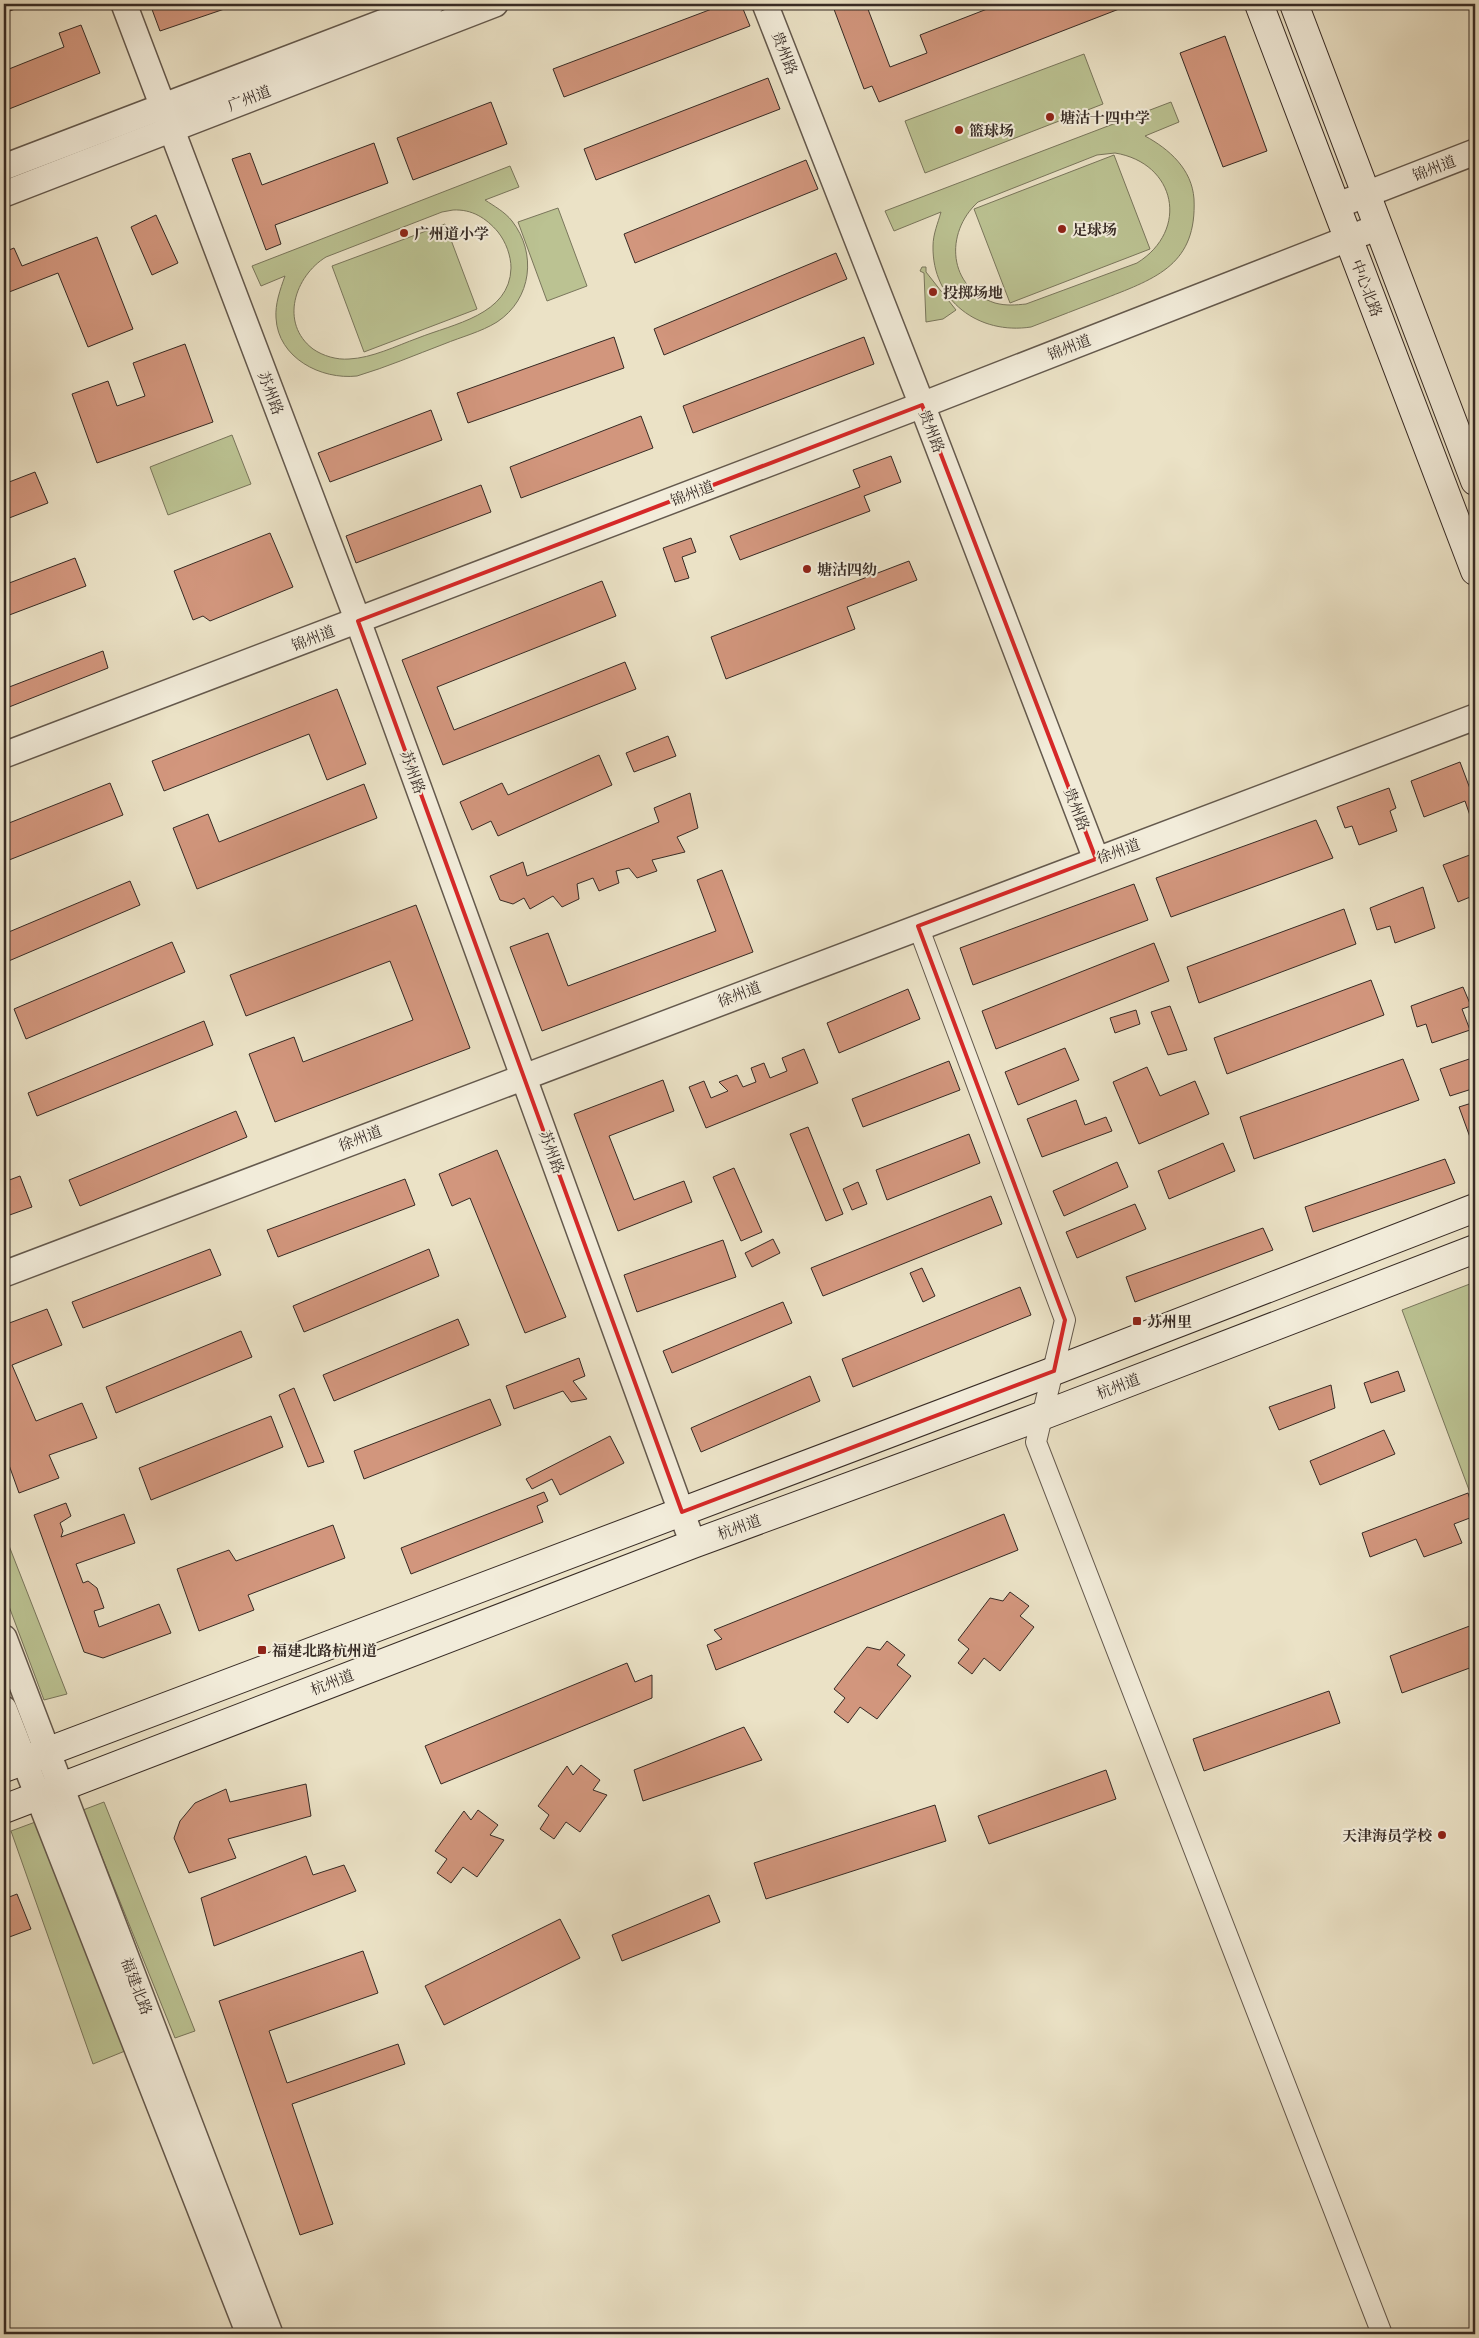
<svg xmlns="http://www.w3.org/2000/svg" width="1479" height="2338" font-family="'Gentium Book Plus','Noto Serif SC',serif">
	<style>
		.green { fill: #bbc292; stroke: #79765c; fill-rule: evenodd }
		.building { fill: #d2967d; stroke: #372b25 }
		.lines { fill: none; stroke-linecap: round; stroke-linejoin: round }
		.minor-casing { stroke: #64594d; stroke-width: 22 }
		.tertiary-casing { stroke: #64594d; stroke-width: 28 }
		.secondary-casing { stroke: #372b25; stroke-width: 30 }
		.minor { stroke: #f2ecda; stroke-width: 20 }
		.tertiary { stroke: #f2ecda; stroke-width: 25 }
		.secondary { stroke: #f2ecda; stroke-width: 28 }
		.marked { fill: none; stroke: #d62828; stroke-width: 4; stroke-linejoin: round }
		.poi-dot { fill: #8f2418; stroke: #f2ecda; stroke-width: 2 }
		.labels { text-anchor: middle; dominant-baseline: central; stroke-width: 4; stroke-linejoin: round; paint-order: stroke }
		.street-label { font-size: 15px; fill: #372b25; stroke: #f2ecda }
		.poi-label { font-size: 15px; font-weight: bold; fill: #372b25; stroke: #f2ecda; text-anchor: start }
	</style>
	<rect width="100%" height="100%" fill="#ebe2c6"/>
	<filter id="stains"><feTurbulence type="fractalNoise" baseFrequency=".004" numOctaves="4"/><feColorMatrix values="0 0 0 0 .2 0 0 0 0 .09 0 0 0 0 .02 0 0 0 .5 -.17"/></filter>
	<radialGradient id="worn" r=".72"><stop offset=".6" stop-color="#630" stop-opacity="0"/><stop offset="1" stop-color="#630" stop-opacity=".3"/></radialGradient>
	<!-- green -->
	<g class="green">
		<path d="M1084 54 1103 104 925 173 905 121Z"/>
		<path d="M1171 102 1179 122 1145 136C1169 149 1192 169 1194 199 1197 264 1157 278 1106 298 1081 308 1056 317 1031 327 979 335 932 301 933 246 933 234 938 223 941 212L894 231 885 211ZM1115 153C1176 163 1190 230 1137 263L1026 304C1016 305 1006 306 995 303 948 288 944 233 978 202L1097 155Z"/>
		<path d="M1114 155 1150 249 1010 303 974 209Z"/>
		<path d="M510 166 519 187 485 200C494 206 505 212 512 221 537 253 532 299 497 322 481 332 461 337 444 344 415 355 387 367 357 376 321 380 278 358 276 318 275 304 280 290 285 276L261 286 252 266ZM453 210C472 209 486 218 498 232 506 242 511 256 511 268 510 315 453 324 418 338 396 346 372 358 349 359 337 360 323 356 313 349 279 323 295 276 326 257L442 212Z"/>
		<path d="M558 208 587 286 547 301 518 222Z"/>
		<path d="M445 224 477 309 364 352 332 266Z"/>
		<path d="M922 267H926V272L956 310 943 319 926 322 924 273 920 271Z"/>
		<path d="M232 435 251 484 168 515 150 467Z"/>
		<path d="M1475 1282V1506L1402 1310Z"/>
		<path d="M4 1533 67 1694 44 1700 4 1593Z"/>
		<path d="M104 1802 195 2031 175 2038 83 1810Z"/>
		<path d="M38 1821 125 2051 93 2064 11 1831Z"/>
	</g>
	<!-- building -->
	<g class="building">
		<path d="M4 4H29L4 13Z"/>
		<path d="M150 4H239L160 31Z"/>
		<path d="M725 4H741L750 26 564 97 553 69Z"/>
		<path d="M832 4H866L890 67 927 53 920 35 1000 4H1132L879 102 872 86 864 89Z"/>
		<path d="M81 25 100 73 4 111V71L64 47 59 33Z"/>
		<path d="M1225 36 1267 151 1223 167 1180 53Z"/>
		<path d="M768 78 780 109 596 180 584 149Z"/>
		<path d="M491 102 507 144 413 180 397 138Z"/>
		<path d="M374 143 388 183 275 225 281 244 266 250 232 159 250 153 262 185Z"/>
		<path d="M806 160 818 189 635 263 624 234Z"/>
		<path d="M156 215 178 263 152 275 131 227Z"/>
		<path d="M97 237 133 329 88 347 58 273 4 294V252L14 248 22 266Z"/>
		<path d="M836 253 847 279 664 355 654 329Z"/>
		<path d="M614 337 624 368 468 423 457 393Z"/>
		<path d="M864 337 874 364 693 433 683 406Z"/>
		<path d="M185 344 213 422 97 463 72 394 108 381 117 406 145 396 133 363Z"/>
		<path d="M431 410 442 440 330 482 318 453Z"/>
		<path d="M641 416 653 448 521 498 510 467Z"/>
		<path d="M891 456 901 482 864 496 870 511 740 560 730 536 860 487 853 470Z"/>
		<path d="M35 472 48 503 4 520V484Z"/>
		<path d="M481 485 491 512 356 563 346 536Z"/>
		<path d="M270 533 293 587 210 621 203 616 193 620 174 571Z"/>
		<path d="M691 538 696 552 682 557 689 578 675 582 663 548Z"/>
		<path d="M75 558 86 586 4 617V585Z"/>
		<path d="M909 561 917 580 847 607 855 629 726 679 711 637Z"/>
		<path d="M602 581 616 616 437 687 454 730 625 662 636 689 443 765 402 660Z"/>
		<path d="M103 651 108 668 4 709V689Z"/>
		<path d="M337 689 366 764 327 780 309 734 164 791 152 761Z"/>
		<path d="M668 736 676 756 634 772 626 753Z"/>
		<path d="M599 755 612 785 498 836 491 821 472 830 460 802 502 783 508 795Z"/>
		<path d="M1460 762 1472 794 1475 793V830L1465 801 1424 817 1411 781Z"/>
		<path d="M110 783 123 815 4 862V825Z"/>
		<path d="M364 784 377 818 197 889 173 828 208 814 219 842Z"/>
		<path d="M1389 788 1396 808 1390 811 1397 831 1359 845 1352 826 1345 828 1337 807Z"/>
		<path d="M690 793 698 828 677 837 685 852 652 860 657 871 637 878 629 868 616 871 619 883 599 891 593 878 577 884 579 899 562 907 553 896 530 909 524 898 513 904 500 900 490 876 523 862 527 876 659 822 654 808Z"/>
		<path d="M1316 820 1333 858 1171 917 1156 878Z"/>
		<path d="M1475 853V895L1458 902 1443 865Z"/>
		<path d="M722 870 753 952 542 1031 510 947 548 933 568 986 716 931 697 880Z"/>
		<path d="M130 881 140 905 4 963V934Z"/>
		<path d="M1134 884 1148 920 973 985 960 948Z"/>
		<path d="M1423 887 1435 928 1395 943 1390 926 1377 930 1370 908Z"/>
		<path d="M416 905 470 1048 275 1122 249 1054 294 1037 303 1062 413 1020 390 961 246 1016 230 975Z"/>
		<path d="M1344 909 1356 944 1199 1003 1187 967Z"/>
		<path d="M172 942 185 972 26 1039 14 1009Z"/>
		<path d="M1154 943 1169 981 996 1049 982 1011Z"/>
		<path d="M1371 980 1384 1015 1227 1074 1214 1038Z"/>
		<path d="M1463 987 1471 1006 1462 1009 1470 1030 1432 1043 1426 1024 1417 1027 1411 1006Z"/>
		<path d="M908 989 920 1019 839 1053 827 1023Z"/>
		<path d="M1170 1006 1187 1050 1168 1055 1151 1012Z"/>
		<path d="M1136 1010 1140 1024 1115 1033 1110 1018Z"/>
		<path d="M204 1021 213 1045 37 1116 28 1093Z"/>
		<path d="M1065 1048 1079 1080 1018 1105 1005 1072Z"/>
		<path d="M804 1049 818 1083 706 1128 689 1087 704 1081 711 1098 728 1091 719 1082 737 1075 743 1087 756 1082 751 1068 764 1063 770 1078 787 1071 782 1058Z"/>
		<path d="M1475 1057V1088L1450 1096 1440 1069Z"/>
		<path d="M1403 1059 1419 1100 1254 1159 1240 1117Z"/>
		<path d="M949 1061 960 1090 863 1127 852 1099Z"/>
		<path d="M1147 1067 1160 1096 1195 1081 1209 1114 1139 1144 1113 1082Z"/>
		<path d="M663 1080 674 1111 609 1136 634 1200 684 1181 692 1202 618 1231 574 1114Z"/>
		<path d="M1076 1100 1085 1125 1106 1117 1112 1131 1042 1157 1027 1119Z"/>
		<path d="M1475 1102V1139L1471 1140 1459 1107Z"/>
		<path d="M236 1111 247 1137 80 1206 69 1180Z"/>
		<path d="M808 1127 843 1214 826 1221 790 1134Z"/>
		<path d="M969 1134 980 1163 887 1200 876 1170Z"/>
		<path d="M1223 1143 1235 1171 1169 1199 1158 1171Z"/>
		<path d="M497 1150 566 1317 525 1333 470 1198 452 1206 439 1174Z"/>
		<path d="M1445 1159 1455 1183 1313 1232 1305 1207Z"/>
		<path d="M1117 1162 1128 1187 1064 1216 1053 1191Z"/>
		<path d="M734 1168 762 1232 741 1241 713 1177Z"/>
		<path d="M20 1176 32 1207 4 1217V1182Z"/>
		<path d="M405 1179 415 1205 278 1257 267 1230Z"/>
		<path d="M858 1182 867 1204 852 1210 843 1189Z"/>
		<path d="M991 1196 1002 1224 823 1296 811 1268Z"/>
		<path d="M1135 1204 1146 1229 1077 1258 1066 1232Z"/>
		<path d="M1263 1228 1273 1250 1135 1302 1126 1277Z"/>
		<path d="M773 1239 780 1253 752 1267 745 1253Z"/>
		<path d="M723 1240 736 1277 637 1312 624 1275Z"/>
		<path d="M210 1249 221 1275 83 1328 72 1302Z"/>
		<path d="M429 1249 439 1276 304 1332 293 1306Z"/>
		<path d="M922 1268 935 1296 923 1302 910 1273Z"/>
		<path d="M1020 1287 1031 1315 853 1387 842 1359Z"/>
		<path d="M783 1302 792 1323 672 1373 663 1351Z"/>
		<path d="M47 1309 62 1345 12 1365 36 1421 82 1403 97 1438 49 1455 59 1478 19 1493 4 1451V1325Z"/>
		<path d="M458 1319 469 1345 334 1401 323 1375Z"/>
		<path d="M241 1331 252 1357 116 1413 106 1387Z"/>
		<path d="M579 1358 585 1376 573 1381 587 1399 571 1402 563 1391 514 1409 506 1386Z"/>
		<path d="M1398 1371 1405 1391 1371 1403 1364 1383Z"/>
		<path d="M810 1376 820 1401 701 1452 691 1428Z"/>
		<path d="M1331 1385 1335 1408 1279 1430 1269 1407Z"/>
		<path d="M294 1388 324 1462 308 1467 279 1395Z"/>
		<path d="M490 1399 501 1425 364 1479 354 1451Z"/>
		<path d="M271 1416 283 1447 151 1500 139 1468Z"/>
		<path d="M1384 1430 1395 1454 1320 1485 1310 1461Z"/>
		<path d="M610 1436 624 1463 560 1495 552 1479 532 1489 526 1479Z"/>
		<path d="M544 1492 548 1501 537 1506 543 1522 411 1574 401 1548Z"/>
		<path d="M1468 1493 1475 1516 1454 1524 1462 1543 1424 1557 1416 1539 1370 1557 1362 1533Z"/>
		<path d="M66 1503 71 1516 60 1523 63 1531 61 1537 124 1514 135 1543 76 1564 83 1583 88 1581 97 1588 104 1608 94 1611 99 1627 159 1604 171 1633 103 1658 84 1652 34 1515Z"/>
		<path d="M1004 1514 1018 1550 716 1670 707 1645 722 1639 714 1630Z"/>
		<path d="M333 1525 345 1558 248 1595 254 1610 199 1631 177 1569 229 1550 236 1561Z"/>
		<path d="M1010 1592 1029 1606 1020 1616 1034 1627 1000 1671 984 1658 972 1674 958 1663 969 1649 958 1640 990 1598 1003 1601Z"/>
		<path d="M1475 1624V1666L1402 1693 1390 1656Z"/>
		<path d="M887 1641 905 1655 897 1665 911 1676 877 1719 860 1707 848 1723 834 1712 845 1698 834 1689 867 1647 880 1650Z"/>
		<path d="M627 1663 635 1682 652 1675V1698L441 1784 425 1746Z"/>
		<path d="M1329 1691 1340 1723 1204 1771 1193 1739Z"/>
		<path d="M744 1727 762 1760 643 1801 634 1770Z"/>
		<path d="M581 1765 600 1780 593 1790 607 1795 580 1832 566 1822 554 1839 540 1829 549 1815 538 1806 567 1766 573 1775Z"/>
		<path d="M1106 1770 1116 1799 989 1844 978 1816Z"/>
		<path d="M306 1784 311 1816 228 1839 236 1858 189 1873 174 1838 180 1821 195 1803 226 1789 230 1802Z"/>
		<path d="M935 1805 946 1841 766 1899 754 1863Z"/>
		<path d="M478 1810 498 1825 490 1835 504 1840 477 1877 463 1867 451 1883 437 1873 447 1859 435 1851 464 1811 471 1820Z"/>
		<path d="M306 1856 313 1875 344 1865 356 1891 214 1946 201 1898Z"/>
		<path d="M17 1894 31 1929 4 1939V1899Z"/>
		<path d="M709 1895 720 1922 622 1961 612 1935Z"/>
		<path d="M560 1919 580 1958 444 2025 425 1986Z"/>
		<path d="M363 1951 378 1993 269 2031 287 2083 398 2044 405 2064 292 2104 333 2224 300 2235 219 2001Z"/>
	</g>
	<g class="lines">
		<defs>
			<path id="minor" d="M918 926 1065 1320 1036 1442 1382 2334"/>
			<g id="tertiary">
				<path d="M124 4 358 621 693 1544"/>
				<path d="M765 4 922 405 1096 859"/>
				<path d="M4 167 431 4"/>
				<path d="M4 194 495 4"/>
				<path d="M1336 206 1475 152"/>
				<path d="M4 755 922 405 1378 227"/>
				<path d="M4 1274 1475 717"/>
				<path d="M4 1638 270 2334"/>
				<path d="M4 1709 249 2334"/>
			</g>
			<g id="secondary">
				<path d="M1259 4 1475 571"/>
				<path d="M1294 4 1475 481"/>
				<path d="M4 1768 1054 1371 1475 1208"/>
				<path d="M4 1809 693 1544 1044 1415 1475 1249"/>
			</g>
		</defs>
		<!-- minor casing -->
		<use href="#minor" class="minor-casing"/>
		<!-- tertiary casing -->
		<use href="#tertiary" class="tertiary-casing"/>
		<!-- secondary casing -->
		<use href="#secondary" class="secondary-casing"/>
		<!-- minor -->
		<use href="#minor" class="minor"/>
		<!-- tertiary -->
		<use href="#tertiary" class="tertiary"/>
		<!-- secondary -->
		<use href="#secondary" class="secondary"/>
	</g>
	<!-- marked area -->
	<path class="marked" d="M922 405 1096 859 918 926 1065 1320 1054 1371 682 1512 358 621Z"/>
	<!-- markers -->
	<g class="poi-dot">
		<circle cx="1050" cy="117" r="5"/>
		<circle cx="959" cy="130" r="5"/>
		<circle cx="1062" cy="229" r="5"/>
		<circle cx="404" cy="233" r="5"/>
		<circle cx="933" cy="292" r="5"/>
		<circle cx="807" cy="569" r="5"/>
		<rect x="1132" y="1316" width="10" height="10" rx="2.5"/>
		<rect x="257" y="1645" width="10" height="10" rx="2.5"/>
		<circle cx="1442" cy="1835" r="5"/>
	</g>
	<g class="labels">
		<!-- street labels -->
		<g class="street-label">
			<text transform="translate(785 53) rotate(69)">贵州路</text>
			<text transform="translate(249 98) rotate(-21)">广州道</text>
			<text transform="translate(1434 168) rotate(-21)">锦州道</text>
			<text transform="translate(1367 288) rotate(69)">中心北路</text>
			<text transform="translate(1069 347) rotate(-21)">锦州道</text>
			<text transform="translate(271 393) rotate(69)">苏州路</text>
			<text transform="translate(932 431) rotate(69)">贵州路</text>
			<text transform="translate(692 493) rotate(-21)">锦州道</text>
			<text transform="translate(313 638) rotate(-21)">锦州道</text>
			<text transform="translate(413 772) rotate(70)">苏州路</text>
			<text transform="translate(1077 809) rotate(69)">贵州路</text>
			<text transform="translate(1118 851) rotate(-20)">徐州道</text>
			<text transform="translate(739 994) rotate(-21)">徐州道</text>
			<text transform="translate(360 1138) rotate(-21)">徐州道</text>
			<text transform="translate(552 1152) rotate(70)">苏州路</text>
			<text transform="translate(1118 1386) rotate(-21)">杭州道</text>
			<text transform="translate(739 1527) rotate(-20)">杭州道</text>
			<text transform="translate(332 1682) rotate(-21)">杭州道</text>
			<text transform="translate(137 1986) rotate(69)">福建北路</text>
		</g>
		<!-- poi labels -->
		<g class="poi-label">
			<text x="1060" y="117">塘沽十四中学</text>
			<text x="969" y="130">篮球场</text>
			<text x="1072" y="229">足球场</text>
			<text x="414" y="233">广州道小学</text>
			<text x="943" y="292">投掷场地</text>
			<text x="817" y="569">塘沽四幼</text>
			<text x="1147" y="1321">苏州里</text>
			<text x="272" y="1650">福建北路杭州道</text>
			<text x="1432" y="1835" text-anchor="end">天津海员学校</text>
		</g>
	</g>
	<!-- margin -->
	<rect width="1479" height="2338" fill="none" stroke="#ebe2c6" stroke-width="20"/>
	<rect x="5" y="5" width="1469" height="2328" fill="none" stroke="#372b25" stroke-width="2.5"/>
	<rect x="10" y="10" width="1459" height="2318" fill="none" stroke="#372b25"/>
	<rect width="100%" height="100%" filter="url(#stains)"/>
	<rect width="100%" height="100%" fill="url(#worn)"/>
</svg>
